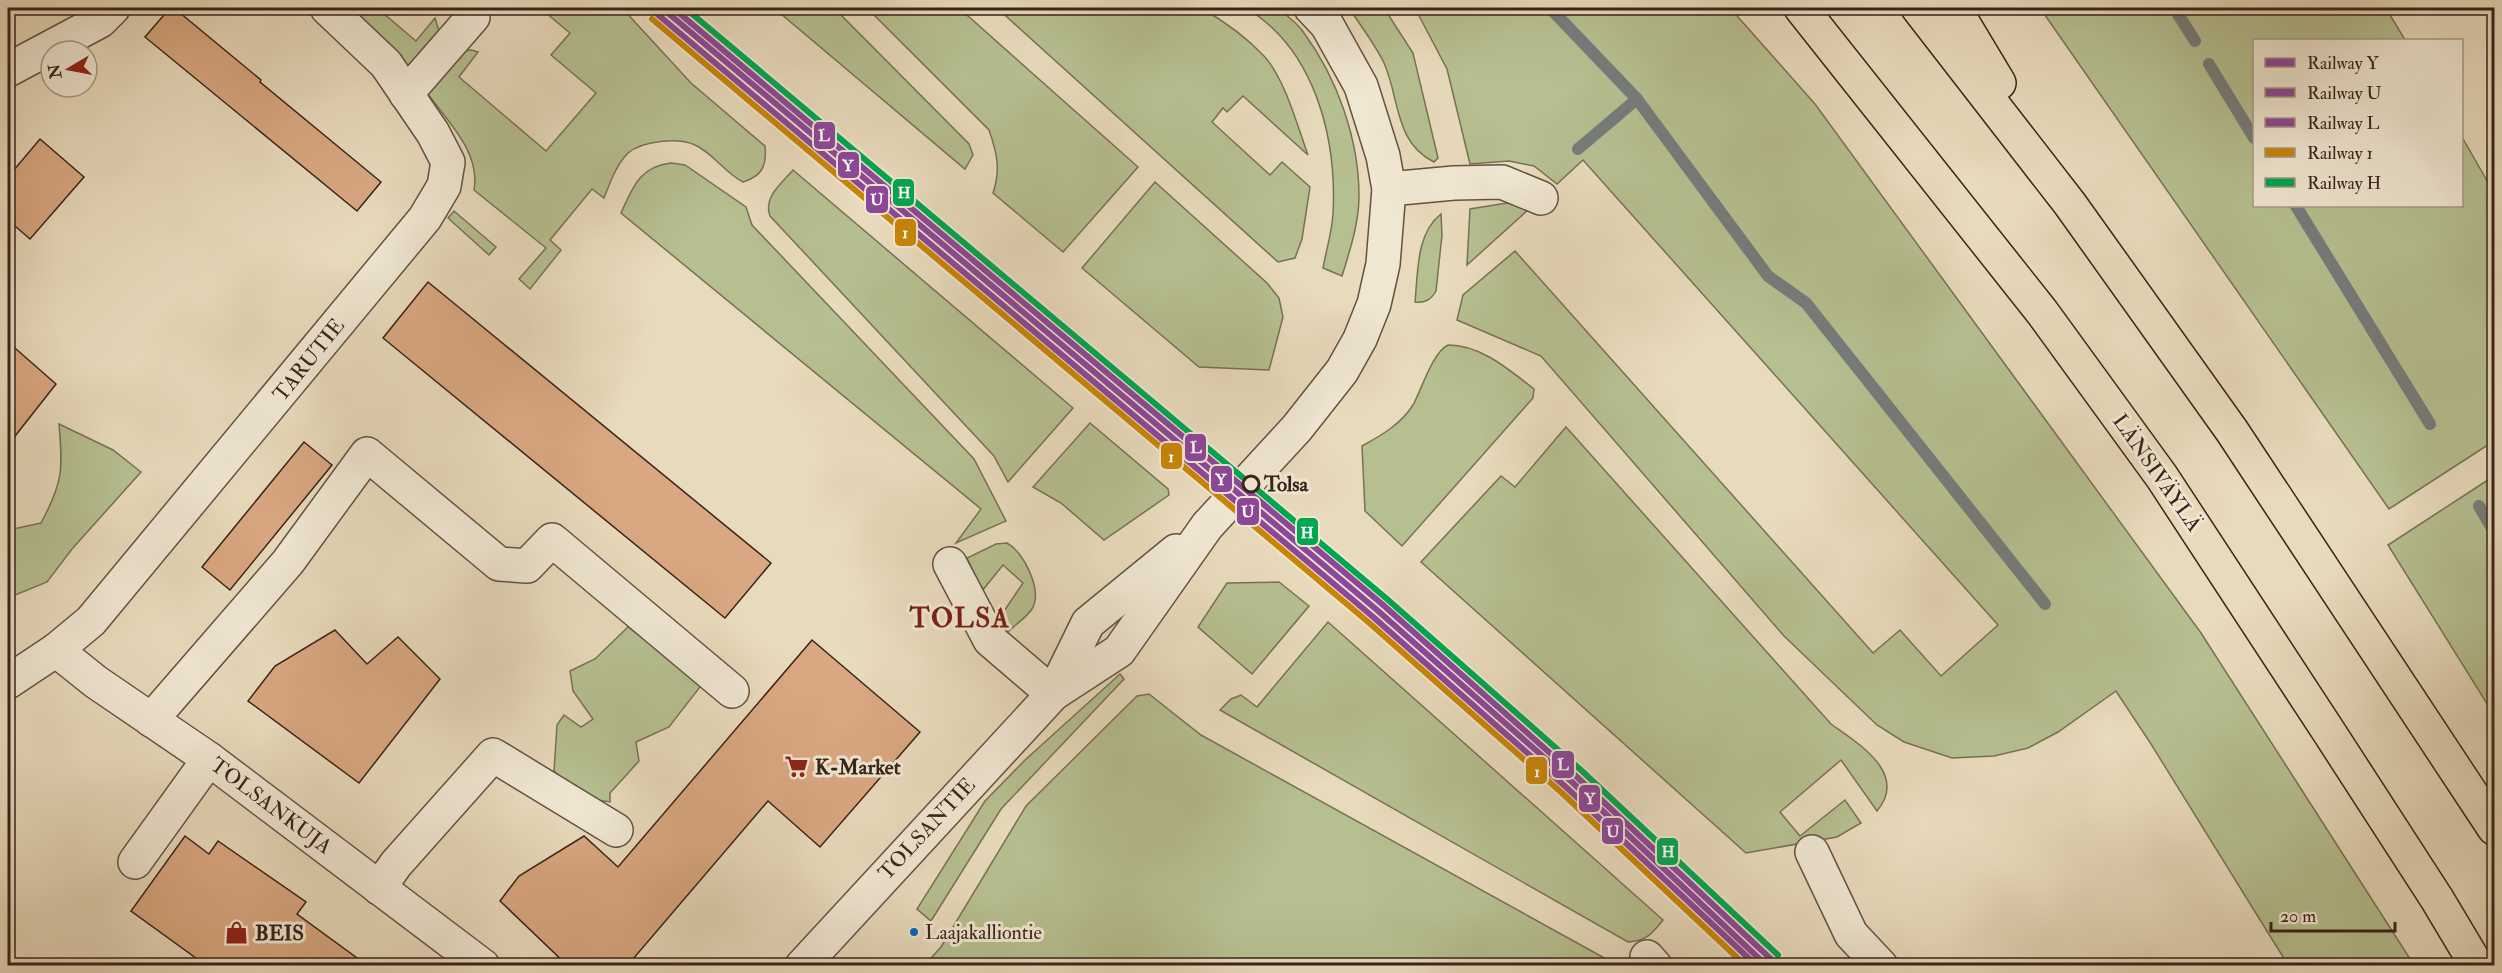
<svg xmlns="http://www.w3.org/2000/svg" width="2502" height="973" font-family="'IM FELL Double Pica',serif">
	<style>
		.green { fill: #b6bf90; stroke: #787155; stroke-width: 1.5 }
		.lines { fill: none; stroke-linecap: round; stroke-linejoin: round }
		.stream { stroke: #767c7c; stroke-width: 12 }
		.building { fill: #d9a781; stroke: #39231a; stroke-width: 1.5 }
		.minor-casing { stroke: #655142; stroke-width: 36 }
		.highway-casing { stroke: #39231a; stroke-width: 36 }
		.minor { stroke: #f0e7d3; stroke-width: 33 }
		.highway { stroke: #e8dabc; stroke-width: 33 }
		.rail-1-casing { stroke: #f0e7d3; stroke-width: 10 }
		.rail-2-casing { stroke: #f0e7d3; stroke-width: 10 }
		.rail-3-casing { stroke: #f0e7d3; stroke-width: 10 }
		.rail-4-casing { stroke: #f0e7d3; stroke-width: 10 }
		.rail-5-casing { stroke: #f0e7d3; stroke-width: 10 }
		.rail-1 { stroke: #8c4799; stroke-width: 6 }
		.rail-2 { stroke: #8c4799; stroke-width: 6 }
		.rail-3 { stroke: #8c4799; stroke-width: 6 }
		.rail-4 { stroke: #c88506; stroke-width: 6 }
		.rail-5 { stroke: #00a651; stroke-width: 6 }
		.stop-dot { fill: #f0e7d3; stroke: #39231a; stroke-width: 3 }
		.bus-dot { fill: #0065bd; stroke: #f0e7d3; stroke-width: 2 }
		.labels { text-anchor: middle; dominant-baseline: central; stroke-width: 6; stroke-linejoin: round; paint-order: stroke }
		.bus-label { font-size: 20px; fill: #39231a; stroke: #f0e7d3; text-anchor: start }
		.street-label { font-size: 21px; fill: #39231a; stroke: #f0e7d3 }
		.stop-label { font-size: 21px; font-weight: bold; fill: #39231a; stroke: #f0e7d3; text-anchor: start }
		.poi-label { font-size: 21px; font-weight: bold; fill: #39231a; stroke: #f0e7d3; text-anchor: start }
		.district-label { font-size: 27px; font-weight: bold; letter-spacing: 1.5px; fill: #7a1f14; stroke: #f0e7d3 }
		.line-badge { stroke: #f0e7d3; stroke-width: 2 }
		.badge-label { font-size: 16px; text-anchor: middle; font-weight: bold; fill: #fff }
	</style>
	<rect width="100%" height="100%" fill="#e8dabc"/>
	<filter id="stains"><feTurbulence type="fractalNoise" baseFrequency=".00333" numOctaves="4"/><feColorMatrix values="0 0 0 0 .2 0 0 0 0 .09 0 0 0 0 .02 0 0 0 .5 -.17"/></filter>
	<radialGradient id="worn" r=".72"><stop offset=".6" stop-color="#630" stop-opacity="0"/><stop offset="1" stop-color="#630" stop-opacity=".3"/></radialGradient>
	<!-- green -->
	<g class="green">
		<path d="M353 8H377L416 41 435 18 439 31 408 68Z"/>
		<path d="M540 8H622L691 83 765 146C767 166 762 176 743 182 725 173 713 153 695 145 678 137 642 141 628 153 616 165 610 183 604 198L592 189 550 240 561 250 530 289 519 279 546 248 474 190C481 153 448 122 428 94L462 51 471 50 478 52 459 77 546 151 596 93 551 55 570 33Z"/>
		<path d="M774 8H834L969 144 973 155 965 169Z"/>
		<path d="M867 8H959L1138 167 1063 252 993 193C1001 170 997 153 989 130Z"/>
		<path d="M997 8H1201C1224 21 1246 37 1264 56 1285 79 1297 125 1308 155L1243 96 1227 112 1223 108 1212 122 1270 175 1282 162 1310 187 1302 239 1295 258 1278 262Z"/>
		<path d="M1246 8H1277C1286 15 1298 23 1304 33 1337 78 1359 139 1359 196 1359 223 1350 250 1342 276L1323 268C1326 251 1332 232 1333 214 1337 138 1315 49 1246 8Z"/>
		<path d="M1349 8H1384L1413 53 1438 158 1434 162C1394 142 1400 99 1384 63 1375 44 1360 25 1349 8Z"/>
		<path d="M1415 8H1730L1815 104 2201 633 2414 965H2288L2151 744 2116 691 2058 732 2028 748 1994 756 1952 758 1904 742 1877 725 1784 636 1541 356 1457 320 1463 295 1515 251 1873 653 1900 630 1941 676 1998 625 1583 160 1557 184 1534 166 1509 161 1470 164 1447 69Z"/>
		<path d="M2040 8H2386L2405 40H2254V206H2462V137L2494 193V441L2389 509Z"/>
		<path d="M671 163 685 165 746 207 752 225 974 459 1006 521 956 543 981 509 621 213C633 187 639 167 671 163Z"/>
		<path d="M793 170 1073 408 1008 482 994 456 770 216C763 197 781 184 793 170Z"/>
		<path d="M1155 182 1267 283 1279 298 1283 317 1269 370 1199 367 1082 268Z"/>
		<path d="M1507 203 1517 204 1528 210 1467 265 1470 209Z"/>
		<path d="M454 211 496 247 489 255 448 218Z"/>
		<path d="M1441 214 1442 235 1436 291C1431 300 1425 303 1415 302 1418 273 1416 233 1441 214Z"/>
		<path d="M1448 345C1481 345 1508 369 1534 389L1533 398 1402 546 1365 511 1362 446C1382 435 1401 424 1413 405 1422 389 1432 353 1448 345Z"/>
		<path d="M1090 423 1168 489 1169 495 1104 540 1061 503 1033 487Z"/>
		<path d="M59 424 113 450 141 472 72 549 47 582 8 598V530L41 523C63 482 63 470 59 424Z"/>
		<path d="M1566 427 1831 724C1857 743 1909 773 1877 811L1841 760 1780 812 1800 836 1845 800 1861 823 1837 837 1746 853 1421 562 1501 476 1515 487Z"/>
		<path d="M2494 476V715L2388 545Z"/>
		<path d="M1007 543C1024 552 1043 591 1032 609 1027 617 1015 625 1008 632L998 620 1023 583 1003 565 982 591 967 558 996 544Z"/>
		<path d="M1279 582 1309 606 1252 674 1198 627 1227 583Z"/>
		<path d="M1328 622 1663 920C1652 934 1646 941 1628 942L1220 710 1231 699 1241 695 1257 707Z"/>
		<path d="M628 627 703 683 669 727 636 742 639 761 610 793V802L584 798 554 771 557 725 564 715 581 727 593 719 573 691 570 671 595 659Z"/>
		<path d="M1120 674 1124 679 1001 809 931 921 917 909 985 801 1025 760Z"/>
		<path d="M1149 694 1201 735 1617 965H925L941 947 1026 806 1137 696Z"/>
	</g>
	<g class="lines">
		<!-- stream -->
		<g class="stream">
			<path d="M1550 8 1637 99 1768 276 1806 303 2045 604"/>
			<path d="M2174 8 2195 41"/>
			<path d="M2209 64 2254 138"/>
			<path d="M1578 149 1637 99"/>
			<path d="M2296 206 2430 424"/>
			<path d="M2479 506 2494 532"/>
		</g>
	</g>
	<!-- building -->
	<g class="building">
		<path d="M170 8H174L261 80 260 82 381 182 357 211 145 37Z"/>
		<path d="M40 139 84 177 30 239 8 220V177Z"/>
		<path d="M428 282 771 563 725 618 383 338Z"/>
		<path d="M8 342 56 384 8 445Z"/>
		<path d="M304 442 332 465 230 590 202 567Z"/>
		<path d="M335 630 367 664 398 637 440 679 359 783 248 701 275 666Z"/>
		<path d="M812 640 920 732 820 847 768 801 627 966H568L500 901 519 876 584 836 618 867Z"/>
		<path d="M185 836 209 854 218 841 306 902 297 914 368 966H207L131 911Z"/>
	</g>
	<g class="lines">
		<defs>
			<g id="minor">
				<path d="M8 70 100 21 113 8"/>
				<path d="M406 94 473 17"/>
				<path d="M1389 189 1454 183 1502 182 1541 198"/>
				<path d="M950 564 990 640 1053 694"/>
				<path d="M56 650 96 682 209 759 483 966"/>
				<path d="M8 682 56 650 91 621 425 218 444 186 448 162 433 133 386 64 327 8"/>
				<path d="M1054 692 1088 623 1176 551"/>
				<path d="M151 720 288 562 367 454 499 564 527 566 552 540 732 691"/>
				<path d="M1812 852 1851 934 1881 966"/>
				<path d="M135 862 209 759"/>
				<path d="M379 888 396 864 493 755 616 830"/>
				<path d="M1647 957 1655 966"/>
				<path d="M802 966 1053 694 1119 651 1207 526 1297 428 1342 371 1360 339 1374 304 1383 264 1389 189 1383 156 1361 86 1327 25 1311 8"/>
			</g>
			<g id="highway">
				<path d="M1801 8 2042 312 2162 477 2329 732 2437 899 2477 966"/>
				<path d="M1918 8 2070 204 2232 431 2494 828"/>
				<path d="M1954 8 1999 83"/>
			</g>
		</defs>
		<!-- minor casing -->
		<use href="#minor" class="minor-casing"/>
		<!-- highway casing -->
		<use href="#highway" class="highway-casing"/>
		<!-- minor -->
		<use href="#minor" class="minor"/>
		<!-- highway -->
		<use href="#highway" class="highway"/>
		<defs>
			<path id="rail-1" d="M662 8 1377 610 1572 782 1767 966"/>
			<path id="rail-2" d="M657 14 1372 616 1567 788 1757 966"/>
			<path id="rail-3" d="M673 8 1382 604 1577 777 1773 961"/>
			<path id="rail-4" d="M652 19 1367 621 1562 793 1746 966"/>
			<path id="rail-5" d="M685 8 1387 599 1582 771 1778 955"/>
		</defs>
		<!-- rail-1 casing -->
		<use href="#rail-1" class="rail-1-casing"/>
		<!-- rail-2 casing -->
		<use href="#rail-2" class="rail-2-casing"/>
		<!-- rail-3 casing -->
		<use href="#rail-3" class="rail-3-casing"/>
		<!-- rail-4 casing -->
		<use href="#rail-4" class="rail-4-casing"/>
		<!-- rail-5 casing -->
		<use href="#rail-5" class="rail-5-casing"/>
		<!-- rail-1 -->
		<use href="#rail-1" class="rail-1"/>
		<!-- rail-2 -->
		<use href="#rail-2" class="rail-2"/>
		<!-- rail-3 -->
		<use href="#rail-3" class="rail-3"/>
		<!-- rail-4 -->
		<use href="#rail-4" class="rail-4"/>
		<!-- rail-5 -->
		<use href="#rail-5" class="rail-5"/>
	</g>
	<!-- icons -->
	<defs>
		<symbol id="supermarket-bare" viewBox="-9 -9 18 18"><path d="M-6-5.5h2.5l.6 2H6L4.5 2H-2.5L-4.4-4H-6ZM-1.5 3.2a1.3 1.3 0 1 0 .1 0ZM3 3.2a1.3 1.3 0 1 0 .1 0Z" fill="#8f2418" stroke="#f0e7d3" stroke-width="2.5" paint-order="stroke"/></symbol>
		<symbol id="shop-bare" viewBox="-9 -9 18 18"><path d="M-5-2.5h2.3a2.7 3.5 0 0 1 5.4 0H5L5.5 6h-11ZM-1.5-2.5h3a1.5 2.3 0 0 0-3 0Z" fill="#8f2418" stroke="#f0e7d3" stroke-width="2.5" paint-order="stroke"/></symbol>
	</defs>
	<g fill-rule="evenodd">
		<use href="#supermarket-bare" x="780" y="750" width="33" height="33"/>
		<use href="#shop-bare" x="220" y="916" width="33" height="33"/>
	</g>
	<!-- markers -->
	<circle class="stop-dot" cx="1251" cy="484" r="8"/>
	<circle class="bus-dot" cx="914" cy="932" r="5"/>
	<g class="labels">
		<!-- bus labels -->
		<g class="bus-label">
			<text x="925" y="932">Laajakalliontie</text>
		</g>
		<!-- street labels -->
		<g class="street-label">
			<text transform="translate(309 360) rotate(-51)">TARUTIE</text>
			<text transform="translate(2157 473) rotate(55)">LÄNSIVÄYLÄ</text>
			<text transform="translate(271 806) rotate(37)">TOLSANKUJA</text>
			<text transform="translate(927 829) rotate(-47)">TOLSANTIE</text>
		</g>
		<!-- stop labels -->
		<g class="stop-label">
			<text x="1264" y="484">Tolsa</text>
		</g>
		<!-- poi labels -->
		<g class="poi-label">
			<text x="815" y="767">K-Market</text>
			<text x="255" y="933">BEIS</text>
		</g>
		<!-- district labels -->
		<g class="district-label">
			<text x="960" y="618">TOLSA</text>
		</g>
	</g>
	<g class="line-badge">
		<rect x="813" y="121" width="23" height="29" rx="6" fill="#8c4799"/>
		<rect x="837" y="151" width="23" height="28" rx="6" fill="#8c4799"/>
		<rect x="892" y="178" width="23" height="29" rx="6" fill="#00a651"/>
		<rect x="865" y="185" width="24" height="29" rx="6" fill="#8c4799"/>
		<rect x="894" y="218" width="23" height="29" rx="6" fill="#c88506"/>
		<rect x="1184" y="433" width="23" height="29" rx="6" fill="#8c4799"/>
		<rect x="1160" y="442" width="23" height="28" rx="6" fill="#c88506"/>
		<rect x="1210" y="465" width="23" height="28" rx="6" fill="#8c4799"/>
		<rect x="1236" y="497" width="24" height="29" rx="6" fill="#8c4799"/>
		<rect x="1296" y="517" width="23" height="29" rx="6" fill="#00a651"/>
		<rect x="1551" y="750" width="24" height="29" rx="6" fill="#8c4799"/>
		<rect x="1525" y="756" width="23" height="29" rx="6" fill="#c88506"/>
		<rect x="1578" y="784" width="23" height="29" rx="6" fill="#8c4799"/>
		<rect x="1601" y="817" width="23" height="28" rx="6" fill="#8c4799"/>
		<rect x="1656" y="837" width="23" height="29" rx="6" fill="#00a651"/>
	</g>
	<g class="badge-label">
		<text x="824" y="141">L</text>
		<text x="848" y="171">Y</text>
		<text x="904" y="198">H</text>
		<text x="877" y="205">U</text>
		<text x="905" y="238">1</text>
		<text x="1196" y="453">L</text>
		<text x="1171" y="462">1</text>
		<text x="1221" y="485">Y</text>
		<text x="1248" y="517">U</text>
		<text x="1307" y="538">H</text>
		<text x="1563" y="770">L</text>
		<text x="1537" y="777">1</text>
		<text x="1590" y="804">Y</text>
		<text x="1613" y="837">U</text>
		<text x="1668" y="857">H</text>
	</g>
	<!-- margin -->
	<rect width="2502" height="973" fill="none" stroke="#e8dabc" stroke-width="30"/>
	<rect x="9" y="9" width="2484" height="955" fill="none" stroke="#39231a" stroke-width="3"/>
	<rect x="15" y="15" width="2472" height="943" fill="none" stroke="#39231a" stroke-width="1.5"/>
	<!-- legend -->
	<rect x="2253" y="39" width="210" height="168" fill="#f0e7d3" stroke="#a79989" stroke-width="1.5"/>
	<rect x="2265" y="58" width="30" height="9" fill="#8c4799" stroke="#a79989" stroke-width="1.5"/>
	<text x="2307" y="69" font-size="18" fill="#39231a">Railway Y</text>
	<rect x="2265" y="88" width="30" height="9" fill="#8c4799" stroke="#a79989" stroke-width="1.5"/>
	<text x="2307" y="99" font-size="18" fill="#39231a">Railway U</text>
	<rect x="2265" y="118" width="30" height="9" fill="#8c4799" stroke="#a79989" stroke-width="1.5"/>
	<text x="2307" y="129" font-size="18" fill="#39231a">Railway L</text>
	<rect x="2265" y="148" width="30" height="9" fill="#c88506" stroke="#a79989" stroke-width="1.5"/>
	<text x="2307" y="159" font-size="18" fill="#39231a">Railway 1</text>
	<rect x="2265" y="178" width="30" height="9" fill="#00a651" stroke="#a79989" stroke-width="1.5"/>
	<text x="2307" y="189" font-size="18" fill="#39231a">Railway H</text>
	<!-- north arrow -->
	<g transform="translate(69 69) rotate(260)"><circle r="28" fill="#f0e7d3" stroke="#a79989" stroke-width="1.5"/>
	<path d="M0-4.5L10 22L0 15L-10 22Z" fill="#8f2418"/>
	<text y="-9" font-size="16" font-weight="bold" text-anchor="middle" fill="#39231a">N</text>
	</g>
	<!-- scale -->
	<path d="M2271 922v9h124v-9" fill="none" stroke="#39231a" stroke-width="3"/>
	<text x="2280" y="922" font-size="18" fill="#39231a" stroke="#f0e7d3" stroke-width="4.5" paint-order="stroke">20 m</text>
	<rect width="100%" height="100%" filter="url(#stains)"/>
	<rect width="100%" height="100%" fill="url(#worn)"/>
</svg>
